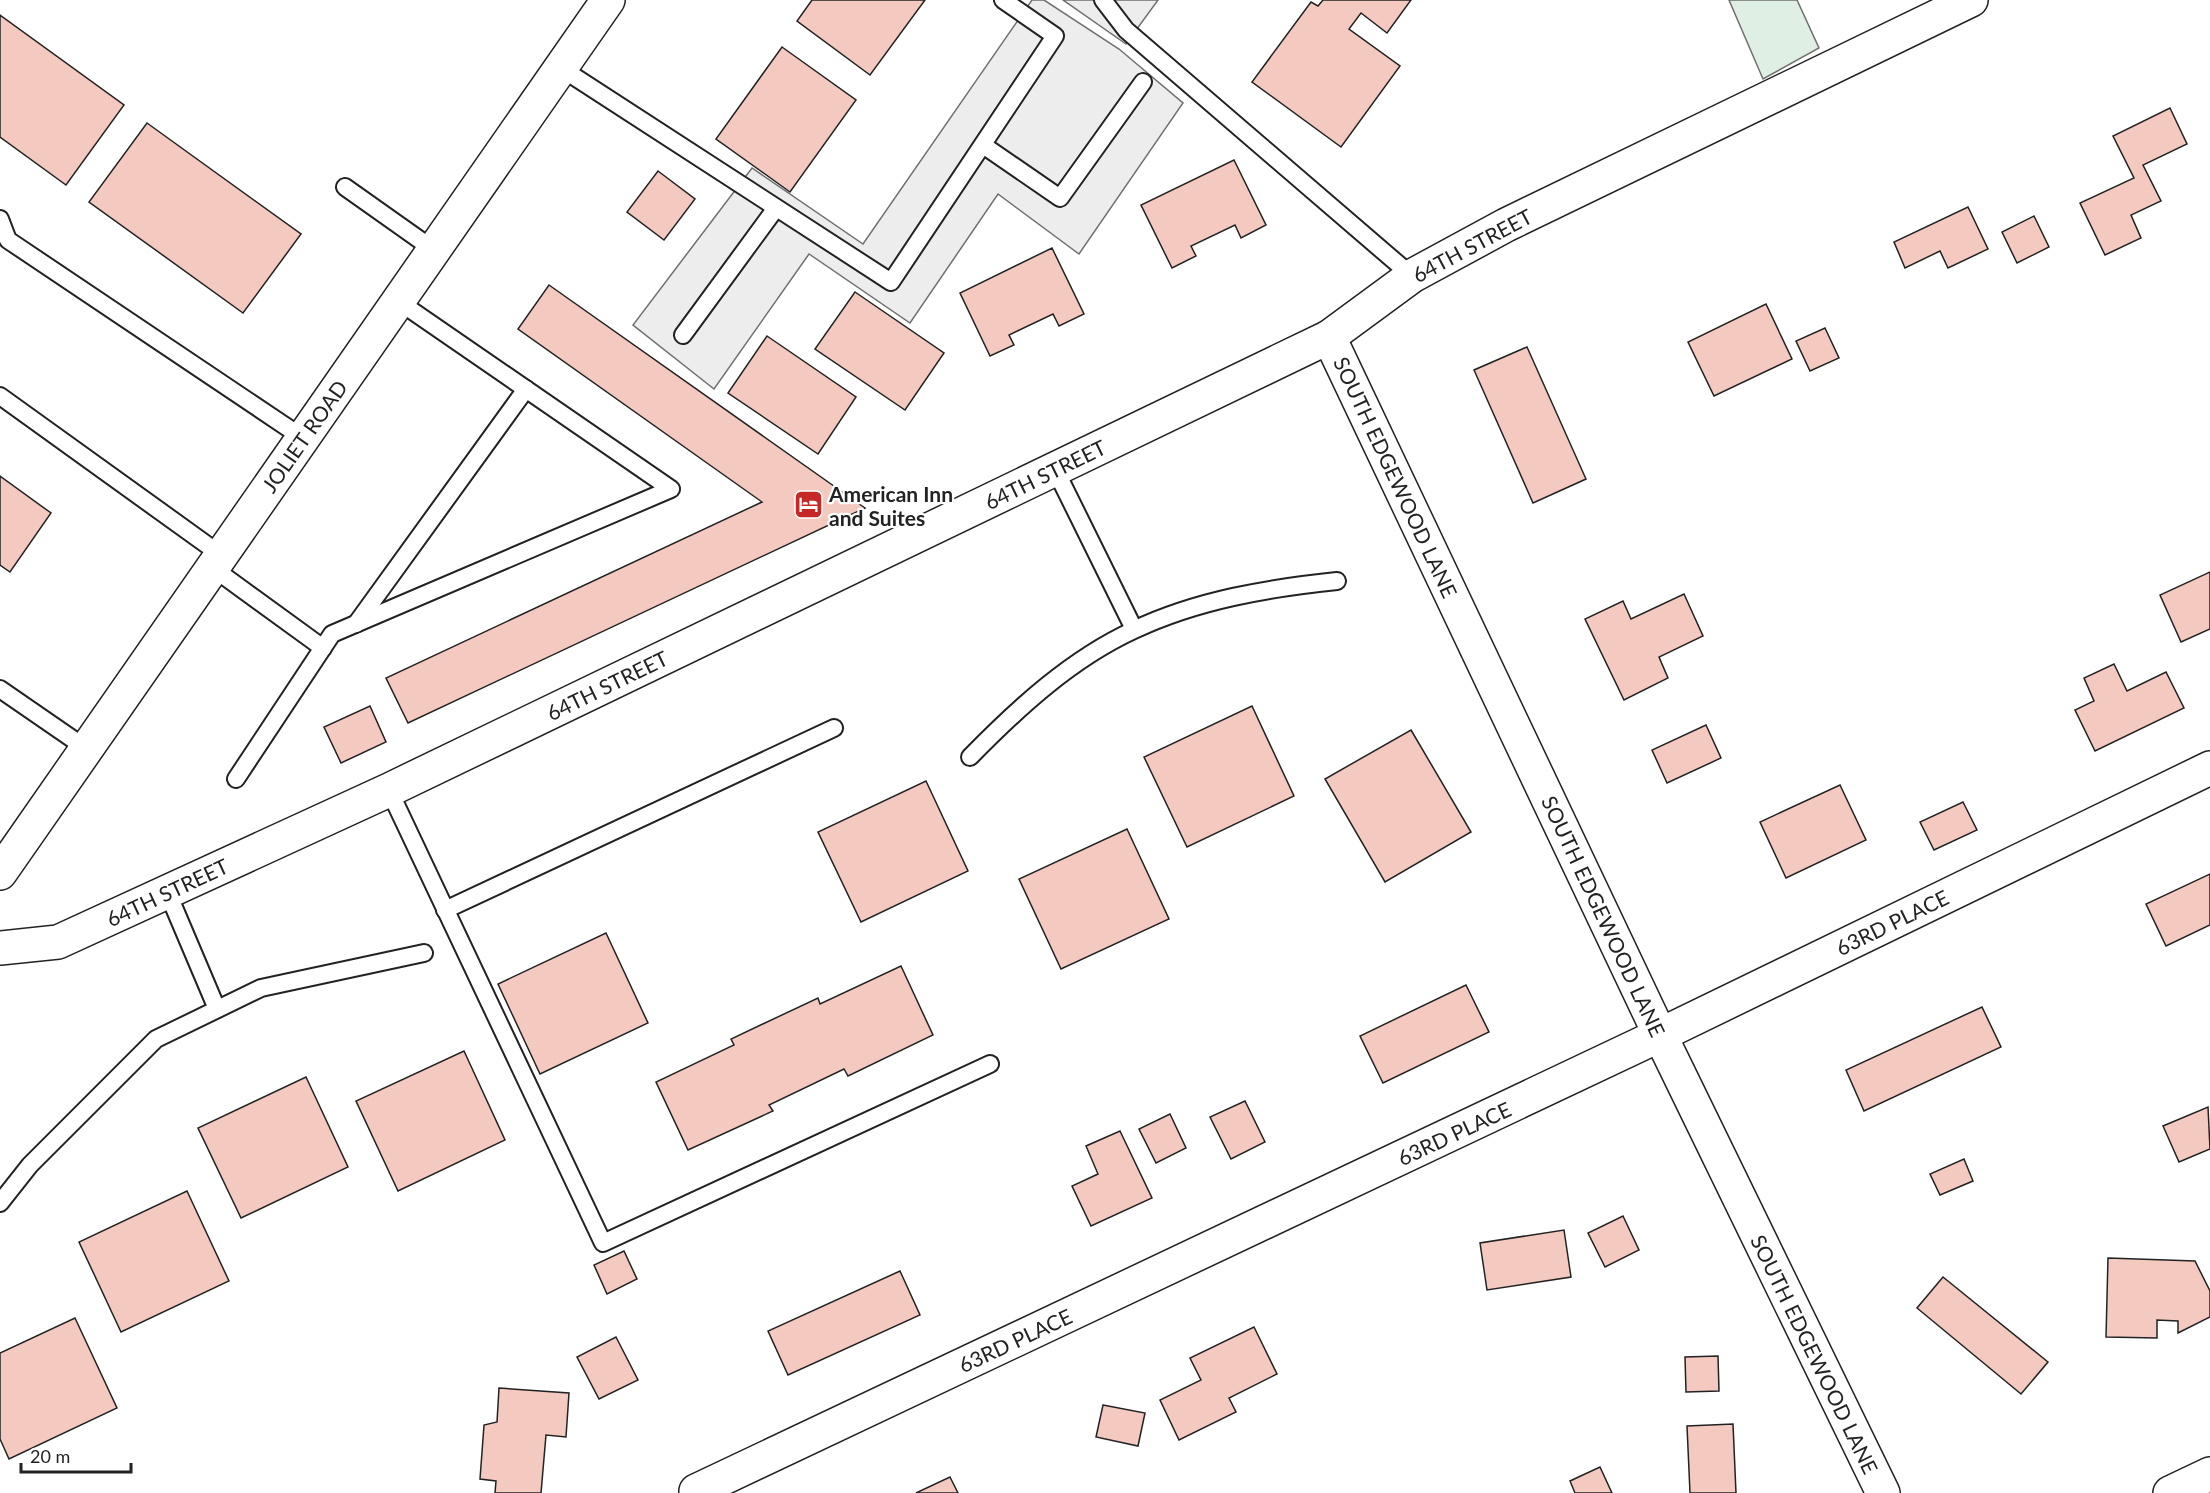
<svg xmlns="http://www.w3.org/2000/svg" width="2210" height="1493" font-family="Lato,sans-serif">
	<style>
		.green { fill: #e0efe3; stroke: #6f6f6f; stroke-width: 1.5 }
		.parking { fill: #ededed; stroke: #6f6f6f; stroke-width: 1.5 }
		.building { fill: #f3c9c0; stroke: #222; stroke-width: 1.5 }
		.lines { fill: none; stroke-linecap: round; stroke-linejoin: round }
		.service-casing { stroke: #222; stroke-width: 20 }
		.minor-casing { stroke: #222; stroke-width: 36 }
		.primary-casing { stroke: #222; stroke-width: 36 }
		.service { stroke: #fff; stroke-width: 16 }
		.minor { stroke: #fff; stroke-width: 33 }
		.primary { stroke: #fff; stroke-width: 33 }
		.labels { text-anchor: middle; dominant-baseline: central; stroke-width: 4.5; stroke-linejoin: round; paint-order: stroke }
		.street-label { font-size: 21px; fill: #222; stroke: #fff }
		.poi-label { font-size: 21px; font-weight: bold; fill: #222; stroke: #fff; text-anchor: start }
	</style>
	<rect width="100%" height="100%" fill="#fff"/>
	<!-- green -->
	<path class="green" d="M1729 0H1797L1819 48 1763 79Z"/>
	<!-- parking -->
	<g class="parking">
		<path d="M1032 0H1044L1119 49 1183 103 1079 254 998 194 910 323 809 254 714 389 633 325 752 168 863 244Z"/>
		<path d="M1063 0H1158L1126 44Z"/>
	</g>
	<!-- building -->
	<g class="building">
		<path d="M812 0H925L870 75 797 21Z"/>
		<path d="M1323 0H1411L1387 33 1361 13 1349 29 1400 66 1341 147 1252 82 1311 2 1318 6Z"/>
		<path d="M0 15 124 105 66 185 0 137Z"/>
		<path d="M782 47 856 100 790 192 716 139Z"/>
		<path d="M2170 108 2187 144 2143 165 2161 201 2131 215 2141 238 2105 255 2080 203 2134 178 2113 136Z"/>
		<path d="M147 123 301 234 243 313 89 202Z"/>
		<path d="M1234 160 1266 225 1241 238 1235 225 1191 246 1196 256 1172 268 1141 205Z"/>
		<path d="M658 171 695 199 664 240 627 212Z"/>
		<path d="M1968 207 1988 249 1948 268 1940 251 1905 268 1894 242Z"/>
		<path d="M2034 216 2049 247 2017 263 2002 232Z"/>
		<path d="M1052 248 1084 314 1059 326 1053 314 1009 335 1014 345 990 356 960 293Z"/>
		<path d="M549 285 865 508 408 723 386 678 762 502 518 329Z"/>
		<path d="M855 292 944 353 905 410 815 349Z"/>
		<path d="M1766 304 1792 359 1714 396 1688 342Z"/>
		<path d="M1825 328 1839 358 1810 371 1796 341Z"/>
		<path d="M767 336 856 397 818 454 728 393Z"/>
		<path d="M1527 347 1586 479 1533 503 1474 370Z"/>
		<path d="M0 476 51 513 10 572 0 565Z"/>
		<path d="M2210 572V629L2181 642 2160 595Z"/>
		<path d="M1684 594 1703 636 1659 657 1668 678 1624 700 1585 619 1623 601 1631 619Z"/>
		<path d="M2114 664 2127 691 2166 672 2184 708 2095 751 2075 710 2094 701 2084 678Z"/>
		<path d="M370 706 386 742 341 763 324 727Z"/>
		<path d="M1252 706 1294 796 1187 847 1144 757Z"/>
		<path d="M1706 725 1721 758 1667 783 1652 750Z"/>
		<path d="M1411 730 1471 832 1385 882 1325 779Z"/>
		<path d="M926 781 968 871 861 922 818 832Z"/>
		<path d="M1840 785 1866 840 1786 878 1760 822Z"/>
		<path d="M1963 802 1977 830 1934 850 1920 822Z"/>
		<path d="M1127 829 1169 919 1061 969 1019 879Z"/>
		<path d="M2210 874V925L2166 946 2146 904Z"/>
		<path d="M606 933 648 1023 540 1074 498 984Z"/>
		<path d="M901 966 933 1035 848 1076 844 1069 769 1105 773 1111 688 1150 656 1082 734 1045 731 1039 818 998 820 1004Z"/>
		<path d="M1466 985 1489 1032 1383 1083 1360 1036Z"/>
		<path d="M1982 1007 2001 1047 1864 1111 1846 1070Z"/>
		<path d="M464 1051 505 1140 398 1191 356 1101Z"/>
		<path d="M306 1077 348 1167 241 1218 198 1128Z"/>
		<path d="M1245 1101 1265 1142 1231 1159 1210 1117Z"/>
		<path d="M2208 1107 2210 1149 2179 1162 2163 1126Z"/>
		<path d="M1170 1114 1186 1148 1156 1163 1139 1129Z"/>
		<path d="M1120 1131 1152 1198 1091 1226 1072 1186 1098 1174 1086 1146Z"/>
		<path d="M1964 1159 1973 1181 1940 1195 1930 1174Z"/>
		<path d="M187 1191 229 1281 121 1332 79 1242Z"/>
		<path d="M1623 1216 1639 1250 1605 1267 1588 1233Z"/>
		<path d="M1564 1230 1571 1277 1487 1290 1480 1243Z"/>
		<path d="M624 1251 637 1279 607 1294 594 1265Z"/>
		<path d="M2108 1258 2195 1261 2210 1291V1317L2178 1333V1321L2157 1320V1338L2106 1337Z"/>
		<path d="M900 1271 920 1315 788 1375 768 1331Z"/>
		<path d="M1943 1277 2048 1362 2021 1394 1917 1308Z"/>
		<path d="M75 1318 117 1408 9 1459 0 1439V1353Z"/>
		<path d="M1254 1327 1277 1374 1229 1398 1236 1412 1179 1440 1160 1400 1201 1380 1190 1358Z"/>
		<path d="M616 1337 638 1380 599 1399 577 1357Z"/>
		<path d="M1718 1356 1719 1391 1686 1392 1685 1357Z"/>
		<path d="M499 1388 569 1393 566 1437 546 1435 541 1493H495L496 1481 480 1479 484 1425 497 1422Z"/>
		<path d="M1103 1405 1145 1413 1138 1446 1096 1437Z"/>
		<path d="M1733 1424 1736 1493H1690L1687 1426Z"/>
		<path d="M1600 1467 1612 1493H1575L1570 1481Z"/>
		<path d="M950 1477 958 1493H916Z"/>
	</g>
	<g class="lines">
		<defs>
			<g id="service">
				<path d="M1103 0 1126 30 1412 276"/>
				<path d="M561 68 891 282 1055 36 1003 0"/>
				<path d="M983 145 1060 198 1143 82"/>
				<path d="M345 187 434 250"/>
				<path d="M0 219 8 240 303 438"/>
				<path d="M683 335 776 208"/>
				<path d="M0 396 221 555"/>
				<path d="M1055 469 1134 629"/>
				<path d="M213 568 323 648"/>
				<path d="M356 624 526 389"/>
				<path d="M0 689 87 749"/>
				<path d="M970 757C1018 708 1071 659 1134 630 1197 600 1269 588 1337 581"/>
				<path d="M236 779 332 634 671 489 398 301"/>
				<path d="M389 790 603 1243 990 1064"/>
				<path d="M167 891 217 1009"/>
				<path d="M445 910 834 728"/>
				<path d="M0 1203 30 1165 156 1039 261 988 424 953"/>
			</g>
			<g id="minor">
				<path d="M1329 337 1660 1035 1883 1493"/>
				<path d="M0 948 58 942 389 790 1329 337 1412 276 1506 225 1971 0"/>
				<path d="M696 1491 1660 1035 2210 768"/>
				<path d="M2170 1493 2210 1474"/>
			</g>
			<path id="primary" d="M0 873 608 0"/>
		</defs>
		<!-- service casing -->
		<use href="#service" class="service-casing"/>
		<!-- minor casing -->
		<use href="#minor" class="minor-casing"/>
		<!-- primary casing -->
		<use href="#primary" class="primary-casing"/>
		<!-- service -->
		<use href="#service" class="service"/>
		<!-- minor -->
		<use href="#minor" class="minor"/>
		<!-- primary -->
		<use href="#primary" class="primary"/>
	</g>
	<!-- icons -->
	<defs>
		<symbol id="hotel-square" viewBox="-11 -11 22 22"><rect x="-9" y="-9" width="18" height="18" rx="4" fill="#c62828" stroke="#fff"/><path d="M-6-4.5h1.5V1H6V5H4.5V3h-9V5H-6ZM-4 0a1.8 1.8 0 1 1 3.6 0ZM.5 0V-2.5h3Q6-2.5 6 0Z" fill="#fff"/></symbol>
	</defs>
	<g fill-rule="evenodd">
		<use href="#hotel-square" x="792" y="488" width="33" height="33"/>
	</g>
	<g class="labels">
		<!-- street labels -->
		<g class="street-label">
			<text transform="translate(1472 245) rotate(-28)">64TH STREET</text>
			<text transform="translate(304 436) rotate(-55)">JOLIET ROAD</text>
			<text transform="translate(1045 474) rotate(-26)">64TH STREET</text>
			<text transform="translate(1396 477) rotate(65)">SOUTH EDGEWOOD LANE</text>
			<text transform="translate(607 685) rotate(-26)">64TH STREET</text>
			<text transform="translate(167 892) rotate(-25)">64TH STREET</text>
			<text transform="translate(1604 916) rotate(65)">SOUTH EDGEWOOD LANE</text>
			<text transform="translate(1892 922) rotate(-26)">63RD PLACE</text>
			<text transform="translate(1454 1133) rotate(-25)">63RD PLACE</text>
			<text transform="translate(1015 1340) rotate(-25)">63RD PLACE</text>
			<text transform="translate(1815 1354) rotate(64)">SOUTH EDGEWOOD LANE</text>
		</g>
		<!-- poi labels -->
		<g class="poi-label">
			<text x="829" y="493">American Inn<tspan x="829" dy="24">and Suites</tspan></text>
		</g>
	</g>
	<!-- scale -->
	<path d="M21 1463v9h110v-9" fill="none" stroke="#222222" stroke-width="3"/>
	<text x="30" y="1463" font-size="18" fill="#222222" stroke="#ffffff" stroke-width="4.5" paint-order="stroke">20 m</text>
</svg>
